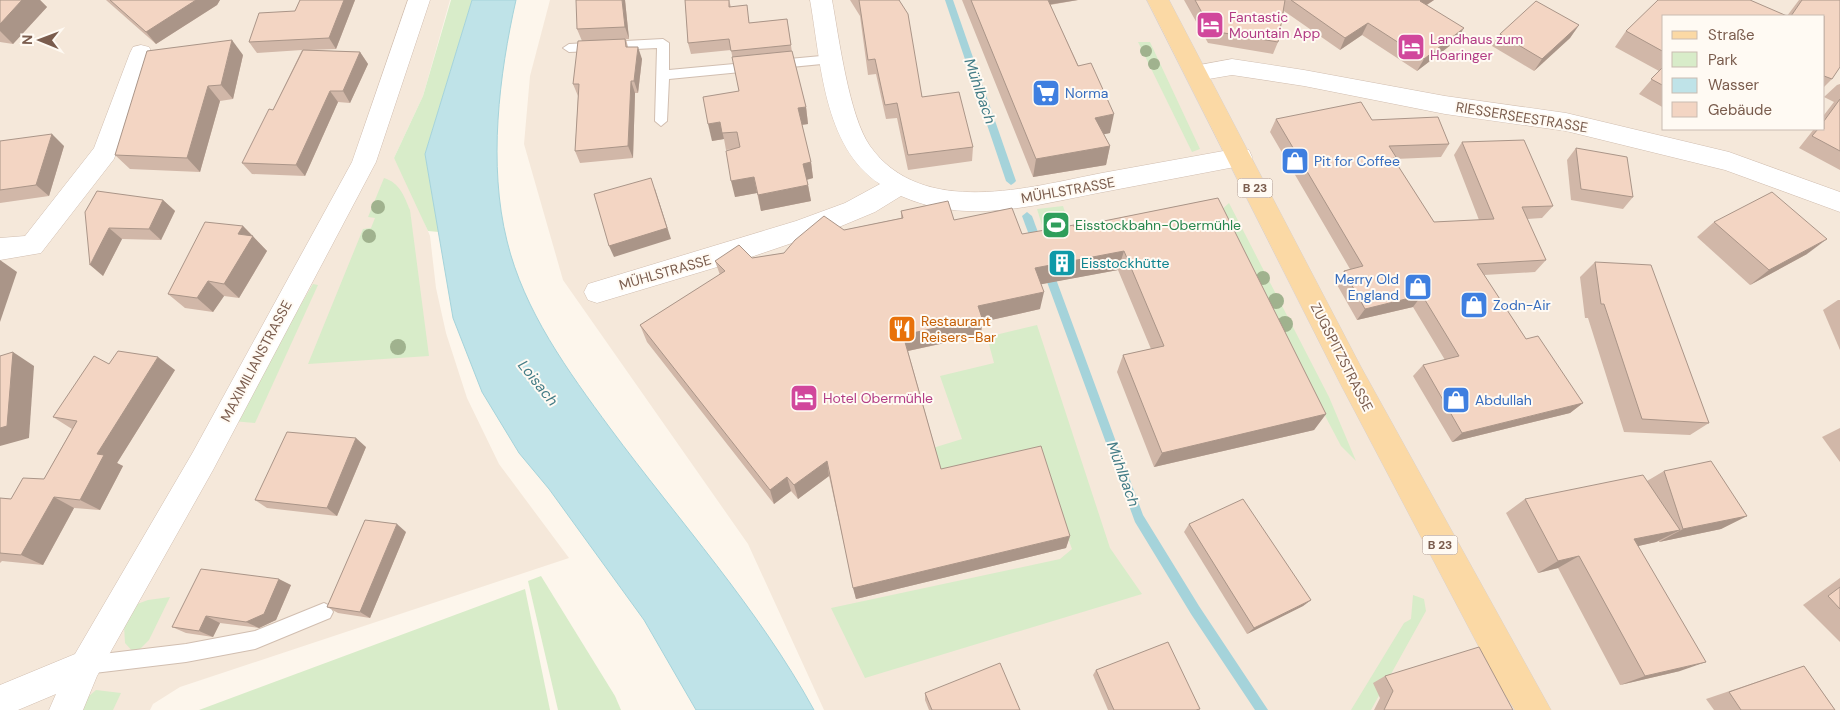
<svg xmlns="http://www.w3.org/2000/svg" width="1840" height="710" font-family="'DM Sans',sans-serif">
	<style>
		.residential { fill: #f5e8da; fill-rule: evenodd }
		.green { fill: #d8ecc9 }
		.water { fill: #bfe3e8; stroke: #a5d3da }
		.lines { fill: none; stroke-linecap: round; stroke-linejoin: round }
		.stream { fill: #a5d3da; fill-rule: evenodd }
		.service-casing { stroke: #d1beb0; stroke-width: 2 }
		.minor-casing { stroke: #d1beb0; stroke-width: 1 }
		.primary-casing { stroke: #dad1cd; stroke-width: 1 }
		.service { fill: #fff; fill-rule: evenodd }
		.minor { fill: #fff; fill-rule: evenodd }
		.primary { fill: #fbd9a5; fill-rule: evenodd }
		.tree { fill: #a0b28e }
		.wall { fill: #d1b7a8 }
		.shaded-wall { fill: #aa9588 }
		.building { fill: #f3d5c3; stroke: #aa9588 }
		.labels { text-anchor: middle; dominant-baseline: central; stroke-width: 4; stroke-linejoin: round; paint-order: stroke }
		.shield { fill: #fffaf3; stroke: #a28b7f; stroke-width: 1 }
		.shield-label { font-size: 12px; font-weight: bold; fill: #7a5c4d }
		.hotel-label { font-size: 14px; fill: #b23c85; stroke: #fffaf3; text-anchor: start }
		.shop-label { font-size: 14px; fill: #366cbe; stroke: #fffaf3; text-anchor: start }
		.street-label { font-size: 14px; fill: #7a5c4d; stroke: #fffaf3 }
		.leisure-label { font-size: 14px; fill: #27864d; stroke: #fffaf3; text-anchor: start }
		.culture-label { font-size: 14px; fill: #0d838f; stroke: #fffaf3; text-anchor: start }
		.food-label { font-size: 14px; fill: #c56008; stroke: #fffaf3; text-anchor: start }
		.water-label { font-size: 15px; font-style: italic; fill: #437c86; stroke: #fffaf3 }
	</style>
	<rect width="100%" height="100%" fill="#fdf6ec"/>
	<!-- residential -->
	<g class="residential">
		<path d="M0 0H450L423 96 394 158 411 190 430 236 436 288 446 333 467 398 499 464 569 558 180 687 153 704 150 710H0Z"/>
		<path d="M550 0H1840V710H824L748 544 563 280 524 144 530 76ZM1664 16H1824V129H1664Z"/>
	</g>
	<!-- green -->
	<g class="green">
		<path d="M451 0H472L425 154 439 232 428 231 394 158 423 96Z"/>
		<path d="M1150 42 1200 149 1192 152 1138 42Z"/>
		<path d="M384 178C400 183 404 196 410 210L429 356 308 364 363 229 371 228 375 218 368 217Z"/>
		<path d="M1229 203 1329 397 1356 461 1341 446 1218 213Z"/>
		<path d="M1063 206 1075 241 1049 248 1037 209Z"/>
		<path d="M313 284 318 285 255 423 232 421Z"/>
		<path d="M1037 325 1110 548 1142 594 865 678 831 608 1060 559 1072 549 1037 454 844 496 897 459 962 439 940 376 994 363 987 337Z"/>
		<path d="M541 576 615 696 621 710H558L528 581Z"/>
		<path d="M525 589 550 710H199Z"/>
		<path d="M1413 595 1424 599 1426 611 1371 710H1351L1404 623 1411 619Z"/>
		<path d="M170 597 149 640 135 654 125 643 124 626 129 607 148 600Z"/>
		<path d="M96 690 121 693 113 710H78L81 703Z"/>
	</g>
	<!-- water -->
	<path class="water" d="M472 0H516C499 75 488 165 507 241 524 311 568 371 610 428 679 521 758 608 814 710H696L644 620 549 489 519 453 482 392 453 318 425 154Z"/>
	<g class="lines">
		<!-- stream -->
		<g class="stream">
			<path d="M945 0H953L1016 181 1014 183 1011 185 1006 181Z"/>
			<path d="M1027 212 1032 216 1042 243 1040 246 1037 247 1032 243 1022 216Z"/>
			<path d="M1048 267 1051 268 1053 271 1143 515 1199 606 1268 710H1255L1191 614 1135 522 1043 271 1045 268Z"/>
		</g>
		<defs>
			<g id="service">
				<path d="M663 39 669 43V70L832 55 838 59 832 63 669 79 667 121 661 126 655 121 657 48 569 52 563 48 569 44Z"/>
				<path d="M324 603 330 606 333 612 330 618 255 649 186 662 86 674 80 671 77 665 80 659 86 656 186 644 255 631Z"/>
			</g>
			<g id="minor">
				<path d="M408 0H430L376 162 213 470 97 676 83 710H49L56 694 18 710H0V685L75 654 193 452 352 162Z"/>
				<path d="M810 0H832C839 38 849 116 870 146 922 219 1030 187 1102 173 1148 165 1194 156 1240 148L1249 150 1252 157 1249 164 1240 166C1193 175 1145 184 1098 193 1031 206 966 225 901 196L875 212 839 227 754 256 597 303 588 300 584 292 588 284 796 221 845 203 880 184C823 147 821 61 810 0Z"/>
				<path d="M141 45 149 47 152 53 114 159 41 253 0 260V238L25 236 94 148 130 53 133 47Z"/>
				<path d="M1232 59 1304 70 1445 96 1566 113 1729 152 1840 192V212L1725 170 1566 131 1445 114 1304 86 1232 75 1197 81 1189 79 1185 73 1189 67Z"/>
			</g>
			<path id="primary" d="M1147 0H1169L1361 367 1551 710H1515L1500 687 1341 385Z"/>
		</defs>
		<!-- service casing -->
		<use href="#service" class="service-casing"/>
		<!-- minor casing -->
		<use href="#minor" class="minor-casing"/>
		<!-- primary casing -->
		<use href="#primary" class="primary-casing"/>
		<!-- service -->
		<use href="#service" class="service"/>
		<!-- minor -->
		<use href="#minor" class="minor"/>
		<!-- primary -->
		<use href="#primary" class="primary"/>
	</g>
	<!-- trees -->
	<g class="tree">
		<circle cx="1146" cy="51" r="6"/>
		<circle cx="1154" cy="64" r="6"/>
		<circle cx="378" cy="207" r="7"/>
		<circle cx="369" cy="236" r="7"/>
		<circle cx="1263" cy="278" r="7"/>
		<circle cx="1276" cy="301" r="8"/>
		<circle cx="1285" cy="324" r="8"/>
		<circle cx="398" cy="347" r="8"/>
	</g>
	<!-- wall -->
	<g class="wall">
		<path d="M0 0H40L47 7 13 44 0 42Z"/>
		<path d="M106 0H220L217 5 156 44Z"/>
		<path d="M300 0H355L336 49 308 50 360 52 368 64 350 103 338 102 305 176 252 174 242 163 273 110 302 50 257 53 249 42 295 11Z"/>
		<path d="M625 0 629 39H626L628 47 642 59 638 93H635L633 158 580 163 575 151 578 96 573 84 582 41 577 29Z"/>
		<path d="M685 0H729L731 7 749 17V23L787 19 792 52 806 107 808 124 802 125 811 162 813 178 807 180 811 201 761 211 757 193 735 197 734 149 726 150 724 139 712 141 739 91 731 50 691 54 688 43Z"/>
		<path d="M850 0H899L922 97 973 147 972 161 908 170 897 118 886 119 876 74 868 75 860 16Z"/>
		<path d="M962 0H1078L1050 5 1110 133 1104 134 1110 146 1106 165 1033 177Z"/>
		<path d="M1184 0H1434L1427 5 1456 41 1417 71 1362 35 1340 50 1284 11 1278 42 1273 54 1208 43Z"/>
		<path d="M1799 0H1840L1832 79 1824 87V16H1787Z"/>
		<path d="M1664 16V108L1639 94 1659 71 1615 47 1626 31Z"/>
		<path d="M1579 25 1570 38 1534 71 1492 46 1500 34Z"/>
		<path d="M243 55 233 99 220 101 200 172 130 169 115 155Z"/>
		<path d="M1840 84V170L1799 148 1814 129H1824V115L1834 102 1824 97 1837 85Z"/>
		<path d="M1276 119 1372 120 1449 144 1441 157 1395 159 1394 160 1434 222 1479 220 1454 155 1462 142 1553 206 1542 218 1527 219 1546 260 1535 272 1484 275 1526 339 1583 403 1570 413 1452 442 1413 376 1423 365 1445 360 1413 307 1357 320 1336 283 1344 271 1350 269 1270 132Z"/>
		<path d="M0 141 64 146 49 196 0 203Z"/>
		<path d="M1576 148 1633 197 1623 209 1571 200 1567 160Z"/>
		<path d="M1218 198 1326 414 1314 430 1154 467 1117 372 1123 355 1151 349 1118 270 1041 284 1040 309 982 322 981 335 908 351 941 469 1070 536 1066 548 856 599 829 476 798 499 791 491 774 504 647 342 640 325 720 275 715 261 752 258 784 253 844 230 901 218V211L954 220 1022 234 1074 227Z"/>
		<path d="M163 200 175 211 161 240 122 239 103 276 85 212Z"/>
		<path d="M1714 222 1807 254 1750 285 1697 237Z"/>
		<path d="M243 226 267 251 239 298 224 296 213 312 185 308 168 294Z"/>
		<path d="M1595 262 1709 423 1690 435 1624 432 1588 318H1585L1580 277Z"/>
		<path d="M1838 300H1840V350L1823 310Z"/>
		<path d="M109 364 175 370 117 463 123 466 100 510 74 508 43 565 2 561 0 563V498L11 499 44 479 72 429 53 417Z"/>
		<path d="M1840 428V462L1822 437Z"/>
		<path d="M366 447 337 516 267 508 255 500Z"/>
		<path d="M1664 471 1747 516 1721 529 1659 542V541L1656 542 1638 546 1680 671 1620 685 1558 568 1538 573 1506 513 1525 499 1647 481Z"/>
		<path d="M1189 524 1311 600 1303 606 1247 634 1184 532Z"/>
		<path d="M406 532 370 618 338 613 327 607Z"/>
		<path d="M1840 578V642L1803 605Z"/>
		<path d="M291 585 276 620 259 628 220 623 213 637 186 633 172 627Z"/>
		<path d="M1804 666 1835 710H1714L1706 699Z"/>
		<path d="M1096 670 1200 709 1198 710H1108L1093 675Z"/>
		<path d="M1385 676 1513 710H1374L1380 698 1373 683Z"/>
		<path d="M925 693 1020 710H929L925 700Z"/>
	</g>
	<!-- shaded-wall -->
	<g class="shaded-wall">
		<path d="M22 0H40L47 7 13 44 0 31V24Z"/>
		<path d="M196 0H220L217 5 156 44 146 32Z"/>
		<path d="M344 0H355L336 49 329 38Z"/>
		<path d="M622 0H625L629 39 625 27Z"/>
		<path d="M1029 0H1078L1028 8Z"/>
		<path d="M1421 0H1434L1414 13Z"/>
		<path d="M1368 23 1362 35 1340 50 1345 38Z"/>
		<path d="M1579 25 1570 38 1534 71 1542 59Z"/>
		<path d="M1464 28 1456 41 1417 71 1424 59Z"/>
		<path d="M232 40 243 55 233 99 221 85Z"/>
		<path d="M638 47 642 59 638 93 634 81Z"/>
		<path d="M360 52 368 64 350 103 343 91Z"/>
		<path d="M631 81 635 93 633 158 628 146Z"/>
		<path d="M208 86 220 101 200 172 187 158Z"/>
		<path d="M330 91 338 102 305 176 296 165Z"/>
		<path d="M806 107 808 124 800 125 798 108Z"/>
		<path d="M1114 114 1110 133 1091 137 1095 118Z"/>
		<path d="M720 122 724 139 712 141 708 124Z"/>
		<path d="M52 134 64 146 49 196 36 185Z"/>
		<path d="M1110 146 1106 165 1033 177 1036 159Z"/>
		<path d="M811 162 813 178 805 180 803 164Z"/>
		<path d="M754 177 757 193 735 197 731 181Z"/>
		<path d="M808 185 811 201 761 211 758 195Z"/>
		<path d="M655 189 671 239 614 257 609 246Z"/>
		<path d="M163 200 175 211 161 240 149 229Z"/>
		<path d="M243 226 267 251 239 298 224 284 238 234Z"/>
		<path d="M109 228 122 239 103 276 90 265Z"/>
		<path d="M1827 239 1807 254 1750 285 1769 270Z"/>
		<path d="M1124 251 1118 270 1032 286 1035 268Z"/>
		<path d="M0 260 17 272 0 322Z"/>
		<path d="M208 281 224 296 213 312 197 298Z"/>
		<path d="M1044 292 1040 309 982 322 981 335 903 352V335L978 306Z"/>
		<path d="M1422 295 1413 307 1357 320 1365 309Z"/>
		<path d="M13 352 34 366 29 438 0 446V428Z"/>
		<path d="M158 357 175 370 117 463 123 466 100 510 80 500 97 454Z"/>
		<path d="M1583 403 1570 413 1452 442 1462 433Z"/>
		<path d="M1326 414 1314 430 1154 467 1162 453Z"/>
		<path d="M356 438 366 447 337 516 327 508Z"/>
		<path d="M827 461 829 476 798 499 794 485Z"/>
		<path d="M787 477 791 491 774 504 770 490Z"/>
		<path d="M54 497 74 508 43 565 21 555Z"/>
		<path d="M1747 516 1721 529 1659 542 1683 529Z"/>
		<path d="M397 524 406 532 370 618 360 612Z"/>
		<path d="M1680 530 1656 542 1612 552 1634 539Z"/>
		<path d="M1070 536 1066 548 856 599 853 588Z"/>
		<path d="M1579 556 1558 568 1538 573 1558 561Z"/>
		<path d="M279 579 291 585 276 620 259 628 246 622Z"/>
		<path d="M1311 600 1303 606 1247 634 1254 628Z"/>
		<path d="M206 616 220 623 213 637 199 631Z"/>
		<path d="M1706 662 1680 671 1620 685 1645 676Z"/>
	</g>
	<!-- building -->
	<g class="building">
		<path d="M0 0H22L0 24Z"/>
		<path d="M110 0H196L146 32Z"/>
		<path d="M300 0H344L329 38 249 42 259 13 295 11Z"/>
		<path d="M576 0H622L625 27 577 29Z"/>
		<path d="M685 0H729V7L747 5 749 23 787 19 791 45 731 51 729 39 688 43Z"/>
		<path d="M859 0H899L908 14 922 97 959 92 973 147 908 155 897 103 885 105 875 59 868 60Z"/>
		<path d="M971 0H1048L1078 66 1091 63 1114 114 1095 118 1110 146 1036 159Z"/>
		<path d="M1195 0H1285L1278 42 1212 31Z"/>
		<path d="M1291 0H1421L1420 1 1464 28 1424 59 1368 23 1345 38Z"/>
		<path d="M1658 0H1750L1787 16H1664V52L1626 31Z"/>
		<path d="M1802 0H1840V67L1832 79 1824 76V16H1791Z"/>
		<path d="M1536 1 1579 25 1542 59 1500 34Z"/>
		<path d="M625 39 626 47H638L634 81H631L628 146 575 151 579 84H573L578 41Z"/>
		<path d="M232 40 221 85 208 86 187 158 115 155 147 51Z"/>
		<path d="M303 50 360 52 343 91H330L296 165 242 163 269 109 273 110Z"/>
		<path d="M792 51 806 107 798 108 811 162 803 164 808 185 758 195 754 177 731 181 726 151 740 147 737 132 722 133 720 122 708 124 703 97 739 91 732 57Z"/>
		<path d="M1664 66V86L1651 79Z"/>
		<path d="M1840 99V151L1812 136 1818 129H1824V121Z"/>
		<path d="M1361 102 1372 120 1438 117 1449 144 1389 146 1396 157 1393 158 1434 222 1494 219 1462 142 1524 140 1553 206 1522 207 1546 260 1477 264 1526 339 1538 336 1583 403 1462 433 1423 365 1459 356 1422 295 1365 309 1344 271 1363 266 1276 119Z"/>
		<path d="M52 134 36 185 0 190V141Z"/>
		<path d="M1576 148 1627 157 1633 197 1581 189Z"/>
		<path d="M651 178 667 228 609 246 594 194Z"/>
		<path d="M97 191 163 200 149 229 109 228 90 265 85 212Z"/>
		<path d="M1772 192 1827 239 1769 270 1714 222Z"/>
		<path d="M1218 198 1326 414 1162 453 1123 355 1164 346 1124 251 1035 268 1044 292 978 306 982 318 903 335 941 469 1041 446 1070 536 853 588 827 461 794 485 787 477 770 490 640 325 725 271 715 261 739 245 752 258 784 253 795 240 824 216 844 230 903 218 901 211 948 201 954 220 1012 208 1022 234 1074 225V227Z"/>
		<path d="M205 222 243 226 238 234 253 236 224 284 208 281 197 298 168 294Z"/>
		<path d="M1595 262 1651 265 1709 423 1642 419 1604 304H1601Z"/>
		<path d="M118 351 158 357 97 454 104 455 80 500 54 497 21 555 0 553V498L11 499 23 478 44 479 77 421 53 417 94 356 109 364Z"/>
		<path d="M13 352 7 426 0 428V356Z"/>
		<path d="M287 432 356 438 327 508 255 500Z"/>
		<path d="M1711 461 1747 516 1683 529 1664 471Z"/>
		<path d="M1643 475 1680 530 1634 539 1706 662 1645 676 1579 556 1558 561 1525 499Z"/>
		<path d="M1243 499 1311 600 1254 628 1189 524Z"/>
		<path d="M365 520 397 524 360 612 327 607Z"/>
		<path d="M201 569 279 579 264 614 246 622 206 616 199 631 172 627Z"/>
		<path d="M1840 587V609L1828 596Z"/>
		<path d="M1168 642 1200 709 1196 710H1114L1096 670Z"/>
		<path d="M1479 647 1513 710H1384L1393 691 1385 676Z"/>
		<path d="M1000 663 1020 710H932L925 693Z"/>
		<path d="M1804 666 1835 710H1741L1729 692Z"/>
	</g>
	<!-- icons -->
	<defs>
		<symbol id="hotel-square" viewBox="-11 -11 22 22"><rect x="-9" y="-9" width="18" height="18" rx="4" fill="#d1479c" stroke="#fffaf3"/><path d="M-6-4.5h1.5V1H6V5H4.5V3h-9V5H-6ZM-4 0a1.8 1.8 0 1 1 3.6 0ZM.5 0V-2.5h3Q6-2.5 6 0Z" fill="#fff"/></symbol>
		<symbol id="supermarket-square" viewBox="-11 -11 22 22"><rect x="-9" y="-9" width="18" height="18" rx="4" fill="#3f7fe0" stroke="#fffaf3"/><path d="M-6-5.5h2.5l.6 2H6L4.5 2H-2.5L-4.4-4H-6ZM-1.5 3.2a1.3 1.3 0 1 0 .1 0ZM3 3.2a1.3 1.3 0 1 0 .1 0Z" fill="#fff"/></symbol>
		<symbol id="shop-square" viewBox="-11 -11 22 22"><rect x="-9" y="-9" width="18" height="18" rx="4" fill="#3f7fe0" stroke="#fffaf3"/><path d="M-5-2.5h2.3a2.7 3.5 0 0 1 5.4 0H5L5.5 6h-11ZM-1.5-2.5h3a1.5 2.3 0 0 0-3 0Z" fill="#fff"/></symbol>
		<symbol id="stadium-square" viewBox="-11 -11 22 22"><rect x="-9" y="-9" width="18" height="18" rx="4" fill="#2e9e5b" stroke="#fffaf3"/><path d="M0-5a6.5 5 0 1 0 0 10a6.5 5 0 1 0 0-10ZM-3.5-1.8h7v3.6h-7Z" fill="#fff"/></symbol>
		<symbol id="building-square" viewBox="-11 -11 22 22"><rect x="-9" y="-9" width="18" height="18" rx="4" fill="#0f9aa8" stroke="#fffaf3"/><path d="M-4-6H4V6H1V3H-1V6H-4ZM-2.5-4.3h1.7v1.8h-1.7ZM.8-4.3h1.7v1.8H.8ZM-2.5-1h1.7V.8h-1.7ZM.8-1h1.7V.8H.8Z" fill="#fff"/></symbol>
		<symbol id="restaurant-square" viewBox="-11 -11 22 22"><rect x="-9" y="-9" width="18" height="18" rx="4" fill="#e8710a" stroke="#fffaf3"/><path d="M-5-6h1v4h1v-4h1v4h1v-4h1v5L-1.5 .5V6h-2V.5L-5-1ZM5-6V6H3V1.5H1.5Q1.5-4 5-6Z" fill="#fff"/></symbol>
	</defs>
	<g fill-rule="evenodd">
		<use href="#hotel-square" x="1194" y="9" width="32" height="32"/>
		<use href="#hotel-square" x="1395" y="31" width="32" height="32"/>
		<use href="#supermarket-square" x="1030" y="77" width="32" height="32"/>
		<use href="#shop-square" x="1279" y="145" width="32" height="32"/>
		<use href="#stadium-square" x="1040" y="209" width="32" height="32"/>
		<use href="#building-square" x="1046" y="247" width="32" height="32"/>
		<use href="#shop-square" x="1402" y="271" width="32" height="32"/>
		<use href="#shop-square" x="1458" y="289" width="32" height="32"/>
		<use href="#restaurant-square" x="886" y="313" width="32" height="32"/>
		<use href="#hotel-square" x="788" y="382" width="32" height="32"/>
		<use href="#shop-square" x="1440" y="384" width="32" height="32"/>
	</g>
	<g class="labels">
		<!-- shield labels -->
		<g class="shield">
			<rect x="1237.5" y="178.5" width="35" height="19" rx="4"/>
			<rect x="1422.5" y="535.5" width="35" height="19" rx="4"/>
		</g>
		<g class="shield-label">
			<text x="1255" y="188">B 23</text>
			<text x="1440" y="545">B 23</text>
		</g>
		<!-- hotel labels -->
		<g class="hotel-label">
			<text x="1229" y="17">Fantastic<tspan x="1229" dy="16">Mountain App</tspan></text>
			<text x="1430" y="39">Landhaus zum<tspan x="1430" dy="16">Hoaringer</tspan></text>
			<text x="823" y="398">Hotel Obermühle</text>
		</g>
		<!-- shop labels -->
		<g class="shop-label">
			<text x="1065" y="93">Norma</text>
			<text x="1314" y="161">Pit for Coffee</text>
			<text x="1399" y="279" text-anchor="end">Merry Old<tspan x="1399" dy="16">England</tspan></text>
			<text x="1493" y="305">Zodn-Air</text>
			<text x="1475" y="400">Abdullah</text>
		</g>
		<!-- street labels -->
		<g class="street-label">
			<text transform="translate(1522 117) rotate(9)">RIESSERSEESTRASSE</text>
			<text transform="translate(1068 190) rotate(-10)">MÜHLSTRASSE</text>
			<text transform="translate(665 272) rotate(-16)">MÜHLSTRASSE</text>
			<text transform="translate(1342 357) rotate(63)">ZUGSPITZSTRASSE</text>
			<text transform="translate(256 361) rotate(-62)">MAXIMILIANSTRASSE</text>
		</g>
		<!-- leisure labels -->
		<g class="leisure-label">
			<text x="1075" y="225">Eisstockbahn-Obermühle</text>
		</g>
		<!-- culture labels -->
		<g class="culture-label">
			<text x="1081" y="263">Eisstockhütte</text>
		</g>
		<!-- food labels -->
		<g class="food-label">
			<text x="921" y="321">Restaurant<tspan x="921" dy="16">Reisers-Bar</tspan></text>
		</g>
		<!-- water labels -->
		<g class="water-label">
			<text transform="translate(980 91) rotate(71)">Mühlbach</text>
			<text transform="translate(538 383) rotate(51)">Loisach</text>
			<text transform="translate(1123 474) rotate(70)">Mühlbach</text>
		</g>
	</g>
	<!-- legend -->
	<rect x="1662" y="15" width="162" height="115" fill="#fffaf3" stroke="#cabbb1"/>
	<rect x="1672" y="31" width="25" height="8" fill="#fbd9a5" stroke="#cabbb1"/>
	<text x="1708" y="40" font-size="15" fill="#7a5c4d">Straße</text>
	<rect x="1672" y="52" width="25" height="15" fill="#d8ecc9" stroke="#cabbb1"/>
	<text x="1708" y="65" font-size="15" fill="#7a5c4d">Park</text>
	<rect x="1672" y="78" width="25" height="15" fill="#bfe3e8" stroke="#cabbb1"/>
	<text x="1708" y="90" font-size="15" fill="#7a5c4d">Wasser</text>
	<rect x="1672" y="102" width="25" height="15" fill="#f3d5c3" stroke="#cabbb1"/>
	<text x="1708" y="115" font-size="15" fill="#7a5c4d">Gebäude</text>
	<!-- north arrow -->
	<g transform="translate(40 40) rotate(271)" stroke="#fffaf3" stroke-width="4" paint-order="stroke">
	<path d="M0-4L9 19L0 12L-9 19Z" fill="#7a5c4d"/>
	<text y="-8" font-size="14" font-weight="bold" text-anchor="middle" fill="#7a5c4d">N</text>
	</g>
</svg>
